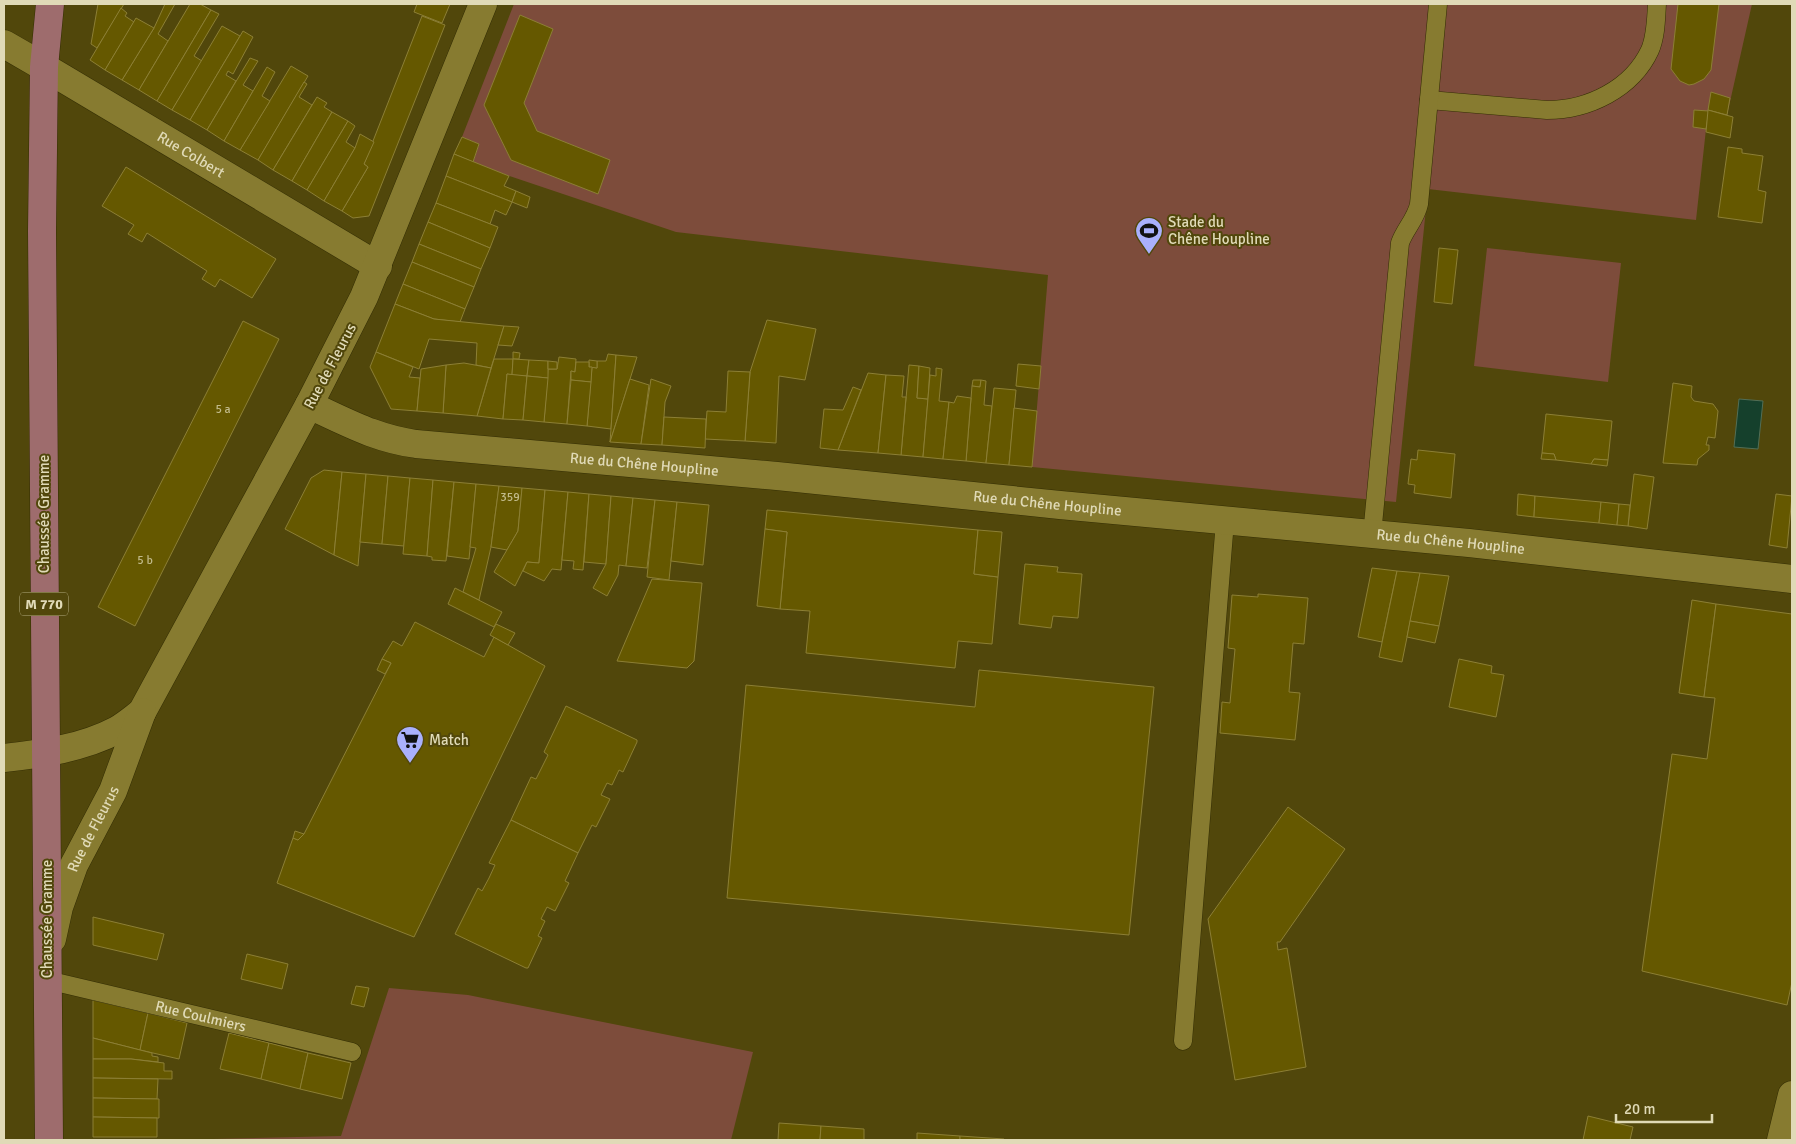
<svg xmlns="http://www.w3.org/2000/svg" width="1796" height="1144" font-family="Signika,sans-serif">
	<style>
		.green { fill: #7d4c3b }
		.water { fill: #15402c; stroke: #526e56 }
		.building { fill: #655800; stroke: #8c7f35 }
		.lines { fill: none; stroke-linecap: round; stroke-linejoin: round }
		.service-casing { stroke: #342e04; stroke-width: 19 }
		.minor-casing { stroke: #342e04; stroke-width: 29 }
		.tertiary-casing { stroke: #342e04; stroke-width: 29 }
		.primary-casing { stroke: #342e04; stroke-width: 29 }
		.service { stroke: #877b30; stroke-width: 18 }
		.minor { stroke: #877b30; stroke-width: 28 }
		.tertiary { stroke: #877b30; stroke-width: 28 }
		.primary { stroke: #9e6c6d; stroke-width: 28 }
		.labels { text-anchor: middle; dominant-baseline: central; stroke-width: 4; stroke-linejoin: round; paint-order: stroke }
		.number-label { font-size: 12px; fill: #c1ba89 }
		.shield { fill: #51470b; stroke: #b5ae83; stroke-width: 1 }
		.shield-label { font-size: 14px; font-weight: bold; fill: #e0dab7 }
		.street-label { font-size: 15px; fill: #e0dab7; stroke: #51470b }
		.poi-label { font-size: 15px; fill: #e0dab7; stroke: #51470b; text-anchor: start }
	</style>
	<rect width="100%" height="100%" fill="#51470b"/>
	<!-- green -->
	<g class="green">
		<path d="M514 4H1752L1727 115 1708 111 1696 220 1428 189 1396 502 1032 467 1048 275 676 232 495 171 473 162 479 144 462 137Z"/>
		<path d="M1487 248 1621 263 1608 382 1474 366Z"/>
		<path d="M389 988 468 995 753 1052 731 1140H169L341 1136Z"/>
	</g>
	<!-- water -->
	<path class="water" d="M1739 399 1763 401 1758 449 1734 447Z"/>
	<!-- building -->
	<g class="building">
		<path d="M98 4H124L97 48 91 44Z"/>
		<path d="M165 4H175L158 34 168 41 139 90 122 80 154 28Z"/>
		<path d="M190 4H200L211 10 157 101 139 90Z"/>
		<path d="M417 4H450L442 23 414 12Z"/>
		<path d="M1678 4H1719L1711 70 1704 79 1694 84 1689 85 1680 81 1671 69Z"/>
		<path d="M121 8 127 13 125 16 134 22 105 70 90 60Z"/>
		<path d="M211 10 219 14 194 56 202 61 172 110 157 101Z"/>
		<path d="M520 15 553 29 524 103 537 131 610 160 598 194 511 160 484 105Z"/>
		<path d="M422 16 445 25 369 216 353 218 342 211 368 167 364 164Z"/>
		<path d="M136 18 154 28 122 80 105 70Z"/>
		<path d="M222 26 240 36 190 120 172 110Z"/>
		<path d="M243 31 253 37 233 74 228 71 226 75 236 81 207 130 190 120Z"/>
		<path d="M250 58 258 61 243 85 253 91 224 141 207 130Z"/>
		<path d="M291 66 308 76 258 160 240 150Z"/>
		<path d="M267 67 275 72 262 96 270 101 240 150 224 141Z"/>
		<path d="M304 82 307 84 299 97 312 105 273 170 258 160Z"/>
		<path d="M1711 92 1730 98 1727 115 1708 110Z"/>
		<path d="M317 97 327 103 324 107 332 112 292 181 273 170Z"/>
		<path d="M1694 110 1709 111 1706 129 1693 127Z"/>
		<path d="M1708 110 1733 117 1730 138 1706 132Z"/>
		<path d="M332 112 348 121 307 190 292 181Z"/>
		<path d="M348 121 355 126 346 142 355 148 324 201 307 190Z"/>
		<path d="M360 134 374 142 364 164 368 167 342 211 324 201 355 148Z"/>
		<path d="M462 137 479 144 473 162 454 154Z"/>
		<path d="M1728 147 1742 149V153L1763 156 1758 190 1766 192 1762 223 1718 217Z"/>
		<path d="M454 154 509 176 504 186 516 191 512 202 446 176Z"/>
		<path d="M126 167 276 259 252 298 220 279 215 287 202 279 207 271 147 233 142 242 128 234 134 225 102 206Z"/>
		<path d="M446 176 512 202 506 215 495 210 490 224 436 203Z"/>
		<path d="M516 191 530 197 527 208 512 202Z"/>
		<path d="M436 203 498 227 490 248 428 222Z"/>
		<path d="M428 222 490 248 481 269 419 244Z"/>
		<path d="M419 244 481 269 474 287 412 262Z"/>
		<path d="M1439 248 1458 250 1452 304 1434 302Z"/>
		<path d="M412 262 474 287 465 309 403 284Z"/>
		<path d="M403 284 465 309 460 322 434 319 395 304Z"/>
		<path d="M395 304 434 319 504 326 491 368 476 365 477 343 429 339 419 369 376 352Z"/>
		<path d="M767 320 816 329 805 380 779 376 776 443 745 441 750 372Z"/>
		<path d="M243 321 279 339 135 626 98 607Z"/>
		<path d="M504 326 519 327 512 346 498 345Z"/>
		<path d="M376 352 413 367 409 377 420 378 417 411 391 409 370 367Z"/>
		<path d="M513 352 520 353 519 359H513Z"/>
		<path d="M608 354 616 355 611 429 587 426 592 367 597 368V361H606Z"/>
		<path d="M616 355 637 357 610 442 611 429Z"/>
		<path d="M559 357 576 359 575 372 571 371 567 424 544 422 548 369H557Z"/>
		<path d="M494 359H513L512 375 507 374 503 419 477 416Z"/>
		<path d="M513 359 529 360 527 376 512 375Z"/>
		<path d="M529 360 548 361V378L527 376Z"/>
		<path d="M589 360 597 361V368L589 367Z"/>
		<path d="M548 361 557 362V369H548Z"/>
		<path d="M576 362H589V367H592L591 382 571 380V371L575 372Z"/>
		<path d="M464 363 491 368 477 416 443 413 446 365Z"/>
		<path d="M1018 364 1041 366 1039 389 1016 386Z"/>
		<path d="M446 365 443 413 417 411 421 369Z"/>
		<path d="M909 365 919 366 917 398 928 399 923 457 901 455Z"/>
		<path d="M919 366 930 368 928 399 917 398Z"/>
		<path d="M936 368 942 369 939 401 949 402 943 459 923 457 930 375 936 376Z"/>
		<path d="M728 371 750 372 745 441 705 439 707 411 726 412Z"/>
		<path d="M868 373 886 375 878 453 838 450Z"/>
		<path d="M507 374 527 376 523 420 503 419Z"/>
		<path d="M886 375 904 376 902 397H906L901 455 878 453Z"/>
		<path d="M527 376 548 378 544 422 523 420Z"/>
		<path d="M630 379 649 385 641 444 610 442Z"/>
		<path d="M651 379 671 386 665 402 662 445 641 444Z"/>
		<path d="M571 380 591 382 587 426 567 424Z"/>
		<path d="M973 380H981L980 387 972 386Z"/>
		<path d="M981 380 986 381 984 405 992 406 986 463 966 461 972 386 980 387Z"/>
		<path d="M1673 383 1692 386 1691 397 1694 401 1713 404 1718 411 1715 438 1708 437 1706 445H1709V450L1698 459 1697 465 1663 463Z"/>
		<path d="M853 387 861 390 838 450 820 448 824 409 843 410Z"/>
		<path d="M994 388 1016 390 1009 465 986 463Z"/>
		<path d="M957 396 971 398 966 461 943 459 949 402 954 403Z"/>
		<path d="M1014 408 1037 411 1032 467 1009 465Z"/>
		<path d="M1546 414 1612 421 1608 460 1594 459 1591 464 1556 460 1554 454 1542 453Z"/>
		<path d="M664 417 706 419 705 448 662 445Z"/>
		<path d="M1418 450 1455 454 1451 498 1414 493 1415 485 1408 484 1411 459 1417 460Z"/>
		<path d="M1542 453 1554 454 1556 460 1541 459Z"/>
		<path d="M1594 459 1608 460 1607 466 1591 464Z"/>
		<path d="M324 470 342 472 334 555 285 529 311 478Z"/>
		<path d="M342 472 366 474 358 566 334 555Z"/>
		<path d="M366 474 388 476 382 544 360 542Z"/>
		<path d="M1634 474 1654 477 1647 529 1628 526Z"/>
		<path d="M388 476 410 478 404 546 382 544Z"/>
		<path d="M410 478 433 480 427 556 403 554Z"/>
		<path d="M433 480 454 482 446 561 432 560V557L427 556Z"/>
		<path d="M454 482 476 484 469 559 447 556Z"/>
		<path d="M476 484 499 486 491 547 479 600 463 592 476 548 470 547Z"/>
		<path d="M499 486 522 488 518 531 507 550 491 547Z"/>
		<path d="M522 488 545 490 539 563 527 562 515 586 494 572 518 531Z"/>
		<path d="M545 490 568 492 561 570 552 569 544 581 523 571 527 562 539 563Z"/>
		<path d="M568 492 589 494 583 570 573 569 574 561 562 560Z"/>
		<path d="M589 494 611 496 606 564 584 562Z"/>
		<path d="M1518 494 1535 496 1534 517 1517 515Z"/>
		<path d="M1776 494 1792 496 1787 548 1769 545Z"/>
		<path d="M611 496 633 498 626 566 619 565 618 575 607 596 593 588 606 564Z"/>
		<path d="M1535 496 1601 502 1599 523 1534 517Z"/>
		<path d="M633 498 655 500 647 568 626 566Z"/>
		<path d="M655 500 677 502 669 580 647 577Z"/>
		<path d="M677 502 709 505 703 565 671 561Z"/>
		<path d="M1601 502 1619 504 1617 525 1599 523Z"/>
		<path d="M1619 504 1630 505 1628 526 1617 525Z"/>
		<path d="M767 510 978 530 974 574 998 577 992 644 958 641 955 668 806 653 810 611 780 609 787 532 765 529Z"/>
		<path d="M765 529 787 532 780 609 757 606Z"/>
		<path d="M978 530 1002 532 998 577 974 574Z"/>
		<path d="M1025 564 1058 567 1057 572 1082 574 1078 618 1053 616 1051 628 1019 624Z"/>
		<path d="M1372 568 1397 571 1382 642 1358 637Z"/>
		<path d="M1397 571 1420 573 1402 662 1379 657Z"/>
		<path d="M1420 573 1449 576 1439 626 1410 621Z"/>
		<path d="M652 579 702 583 694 661 687 668 617 661Z"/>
		<path d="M455 588 502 612 494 627 448 604Z"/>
		<path d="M1258 594 1308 598 1304 644 1293 643 1289 692 1300 693 1295 740 1220 733 1222 702 1230 703 1235 649 1228 648 1232 595 1258 597Z"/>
		<path d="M1692 600 1716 604 1704 697 1679 693Z"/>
		<path d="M1716 604 1792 614V982L1787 1005 1642 971 1672 754 1707 759 1715 698 1704 697Z"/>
		<path d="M1410 621 1439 626 1435 643 1407 637Z"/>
		<path d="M415 622 484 657 494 637 545 666 414 937 277 883 293 838 298 840 304 834 391 663 382 659 393 641 402 646Z"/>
		<path d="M496 624 515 633 508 645 490 635Z"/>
		<path d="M382 659 391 663 385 674 377 670Z"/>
		<path d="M1459 659 1492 666 1491 673 1504 675 1496 717 1449 707Z"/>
		<path d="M979 670 1154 687 1129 935 727 898 746 685 975 707Z"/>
		<path d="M566 706 637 740V742L623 772 619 770 612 785 607 783 601 795 610 799 596 827 592 825 578 853 511 820 531 777 536 779 548 755 544 752Z"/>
		<path d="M1288 807 1345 849 1280 942H1277L1278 950 1287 948 1306 1067 1235 1080 1208 919Z"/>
		<path d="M511 820 578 853 565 881 569 883 555 911 547 907 541 919 545 921 538 936 542 938 528 968H526L455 934 478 888 482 891 489 878 495 865 489 863Z"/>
		<path d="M295 831 304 834 298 840 293 838Z"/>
		<path d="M93 917 164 934 157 960 93 945Z"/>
		<path d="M247 954 288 964 282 989 241 979Z"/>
		<path d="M356 986 369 988 364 1007 351 1004Z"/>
		<path d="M93 1000 148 1013 140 1050 93 1038Z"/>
		<path d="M148 1013 187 1023 179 1059 140 1050Z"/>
		<path d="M229 1033 269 1043 261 1079 220 1069Z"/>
		<path d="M93 1038 152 1053V1056L158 1057V1062L131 1059H93Z"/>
		<path d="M269 1043 308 1053 300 1089 261 1079Z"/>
		<path d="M308 1053 351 1063 342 1099 300 1089Z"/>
		<path d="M93 1059H131L164 1063V1071H172V1079L93 1078Z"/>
		<path d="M93 1078 158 1079 157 1099 93 1098Z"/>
		<path d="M93 1098 159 1099V1118L93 1117Z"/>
		<path d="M1588 1116 1633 1127 1630 1140H1583Z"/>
		<path d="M93 1117 157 1118V1137H93Z"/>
		<path d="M779 1123 821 1126 820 1140H778Z"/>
		<path d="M821 1126 864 1129V1140H820Z"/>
		<path d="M917 1133 960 1136V1140H917Z"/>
		<path d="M960 1136 1004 1139V1140H960Z"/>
	</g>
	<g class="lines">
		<defs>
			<g id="service">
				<path d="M1429 100 1547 110C1588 110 1632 89 1650 50 1656 36 1656 19 1657 4"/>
				<path d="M1372 535 1400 243C1405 229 1416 219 1419 204L1438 4"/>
				<path id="s1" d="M47 980 352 1052"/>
				<path d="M1183 1041 1225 521"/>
			</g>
			<g id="minor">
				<path id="s2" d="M44 67 378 266"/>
				<path d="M309 405 364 297 483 4"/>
			</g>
			<g id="tertiary">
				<path d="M4 44 44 67"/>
				<path id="s3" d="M4 758C41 754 83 748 117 730 126 725 134 718 142 712L309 405C347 422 374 438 416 444L777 476 1060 505 1469 543 1792 579"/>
				<path id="s4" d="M52 939 59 907 74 865 113 791 142 712"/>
				<path d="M1781 1140 1792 1095"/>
			</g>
			<path id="primary" d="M49 1140 42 231 44 67 50 4"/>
		</defs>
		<!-- service casing -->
		<use href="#service" class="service-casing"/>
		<!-- minor casing -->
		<use href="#minor" class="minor-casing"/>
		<!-- tertiary casing -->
		<use href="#tertiary" class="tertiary-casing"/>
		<!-- primary casing -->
		<use href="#primary" class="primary-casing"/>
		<!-- service -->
		<use href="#service" class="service"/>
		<!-- minor -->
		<use href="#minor" class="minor"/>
		<!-- tertiary -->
		<use href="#tertiary" class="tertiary"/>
		<!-- primary -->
		<use href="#primary" class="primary"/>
	</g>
	<!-- icons -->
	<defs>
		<symbol id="stadium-pin" viewBox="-11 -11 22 30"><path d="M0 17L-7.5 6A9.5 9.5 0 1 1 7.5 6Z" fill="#a9b0fc" stroke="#51470b"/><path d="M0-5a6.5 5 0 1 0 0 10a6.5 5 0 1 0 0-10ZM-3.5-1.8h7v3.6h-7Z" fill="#111"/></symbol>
		<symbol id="supermarket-pin" viewBox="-11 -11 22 30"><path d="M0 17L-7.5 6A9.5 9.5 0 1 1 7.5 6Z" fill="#a9b0fc" stroke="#51470b"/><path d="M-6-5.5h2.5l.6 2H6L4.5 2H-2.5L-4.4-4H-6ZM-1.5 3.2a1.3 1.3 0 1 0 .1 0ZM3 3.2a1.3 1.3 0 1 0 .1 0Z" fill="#111"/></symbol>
	</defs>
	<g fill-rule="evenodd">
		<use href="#stadium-pin" x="1133" y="215" width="32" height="43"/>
		<use href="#supermarket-pin" x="394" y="724" width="32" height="43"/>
	</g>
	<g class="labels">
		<!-- number labels -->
		<g class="number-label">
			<text x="223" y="409">5 a</text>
			<text x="510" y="497">359</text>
			<text x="145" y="560">5 b</text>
		</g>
		<!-- shield labels -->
		<rect class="shield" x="20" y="592.5" width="48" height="23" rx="4"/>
		<g class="shield-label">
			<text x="44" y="604">M 770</text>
		</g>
		<!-- street labels -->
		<g class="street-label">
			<text stroke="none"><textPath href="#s2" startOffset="171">Rue Colbert</textPath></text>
			<text transform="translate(330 366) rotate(-62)">Rue de Fleurus</text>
			<text stroke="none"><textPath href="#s3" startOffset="841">Rue du Chêne Houpline</textPath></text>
			<text stroke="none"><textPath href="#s3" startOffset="1246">Rue du Chêne Houpline</textPath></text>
			<text transform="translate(44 514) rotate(-90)">Chaussée Gramme</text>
			<text stroke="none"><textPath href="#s3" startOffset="1651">Rue du Chêne Houpline</textPath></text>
			<text stroke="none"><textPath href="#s4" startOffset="118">Rue de Fleurus</textPath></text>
			<text transform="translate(47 919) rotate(-90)">Chaussée Gramme</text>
			<text stroke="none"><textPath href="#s1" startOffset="158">Rue Coulmiers</textPath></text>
		</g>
		<!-- poi labels -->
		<g class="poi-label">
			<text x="1168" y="222">Stade du<tspan x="1168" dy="17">Chêne Houpline</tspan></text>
			<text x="429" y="740">Match</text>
		</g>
	</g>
	<!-- border -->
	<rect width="1796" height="1144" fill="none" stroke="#e0dab7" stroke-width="10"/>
	<!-- scale -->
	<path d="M1616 1114v8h96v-8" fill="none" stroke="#e0dab7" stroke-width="2.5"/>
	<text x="1624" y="1114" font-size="15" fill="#e0dab7" stroke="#51470b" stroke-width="4" paint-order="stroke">20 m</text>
</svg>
